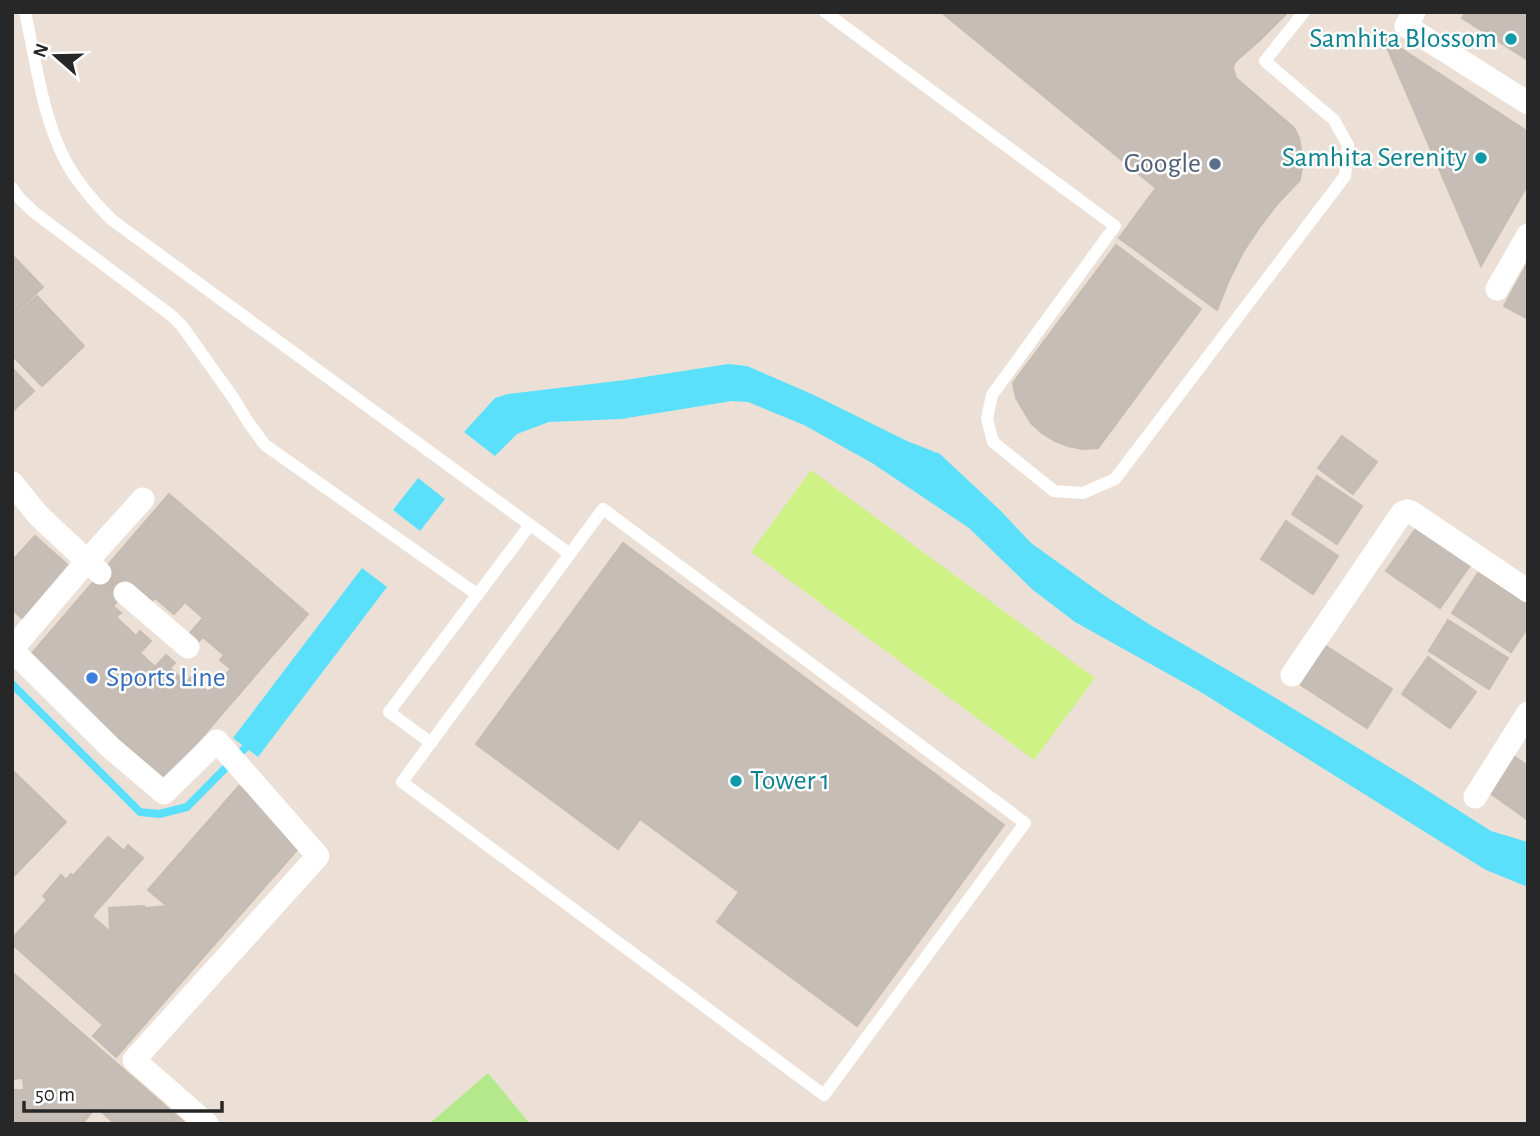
<svg xmlns="http://www.w3.org/2000/svg" width="1540" height="1136" font-family="'Alegreya Sans',sans-serif">
	<style>
		.green { fill: #b4e98b }
		.pitch { fill: #cef285 }
		.water { fill: #5be0fb }
		.lines { fill: none; stroke-linecap: round; stroke-linejoin: round }
		.stream { stroke: #5be0fb; stroke-width: 8 }
		.building { fill: #c6bdb6; stroke: #c6bcb0; stroke-width: 2; fill-rule: evenodd }
		.minor-tunnel { stroke: #c5bbb3; stroke-width: 23; stroke-dasharray: 23 11; stroke-linecap: butt }
		.service { stroke: #fff; stroke-width: 12 }
		.minor { stroke: #fff; stroke-width: 23 }
		.culture-dot { fill: #0f9aa8; stroke: #fff; stroke-width: 2.5 }
		.service-dot { fill: #5c6f8a; stroke: #fff; stroke-width: 2.5 }
		.shop-dot { fill: #3f7fe0; stroke: #fff; stroke-width: 2.5 }
		.labels { text-anchor: middle; dominant-baseline: central; stroke-width: 5; stroke-linejoin: round; paint-order: stroke }
		.culture-label { font-size: 28px; fill: #0d838f; stroke: #fff; text-anchor: end }
		.service-label { font-size: 28px; fill: #4e5e75; stroke: #fff; text-anchor: end }
		.shop-label { font-size: 28px; fill: #366cbe; stroke: #fff; text-anchor: start }
	</style>
	<rect width="100%" height="100%" fill="#ece0d6"/>
	<!-- green -->
	<path class="green" d="M488 1073 530 1124H429Z"/>
	<!-- pitch -->
	<path class="pitch" d="M811 470 1095 678 1034 760 751 552Z"/>
	<!-- water -->
	<g class="water">
		<path d="M728 364 747 366 814 395 907 441 940 454 1001 511 1031 543 1105 596 1152 626 1274 697 1414 782 1491 831 1528 842V887L1486 870 1199 691 1075 622 1033 590 969 528 872 463 804 425 748 402 732 401 621 419 549 422 517 434 495 456 464 432 495 398 508 394 625 380Z"/>
		<path d="M418 478 445 499 420 531 393 510Z"/>
		<path d="M362 568 387 587 258 757 233 738Z"/>
	</g>
	<g class="lines">
		<!-- stream -->
		<path class="stream" d="M12 684 140 812 159 814 187 807 253 740"/>
	</g>
	<!-- building -->
	<g class="building">
		<path d="M941 12H1288L1260 40 1237 60 1234 64 1233 69 1236 78 1294 128 1299 138 1303 159 1300 180 1279 202 1261 225 1243 252 1229 280 1217 310 1119 238 1156 188Z"/>
		<path d="M1466 12H1528V60L1462 18Z"/>
		<path d="M1382 36 1528 132V184L1481 266Z"/>
		<path d="M1116 245 1201 309 1098 448 1083 449 1068 446 1055 441 1042 433 1031 423 1016 398 1013 383Z"/>
		<path d="M12 255 43 287 13 315H12Z"/>
		<path d="M1528 262V319L1504 306Z"/>
		<path d="M37 296 84 346 42 386 12 355V319Z"/>
		<path d="M12 368 34 391 12 412Z"/>
		<path d="M1342 436 1377 462 1353 494 1318 468Z"/>
		<path d="M1317 476 1362 506 1337 544 1292 514Z"/>
		<path d="M169 494 308 614 166 779 27 659ZM133 583 152 601 155 598 174 614 185 602 203 618 190 633 199 641 203 637 224 655 220 660 231 669 208 692 191 677 186 683 170 668 175 663 166 655 155 667 140 653 151 641 140 631 136 636 116 617 121 613 113 606Z"/>
		<path d="M1286 521 1338 556 1313 594 1261 559Z"/>
		<path d="M1417 527 1471 564 1440 608 1386 571Z"/>
		<path d="M35 536 70 567 23 619 12 609V561Z"/>
		<path d="M623 543 1004 825 857 1026 717 922 739 892 640 819 618 849 476 744Z"/>
		<path d="M1478 573 1528 605V627L1511 652 1452 613Z"/>
		<path d="M1448 620 1508 658 1489 689 1429 651Z"/>
		<path d="M1326 646 1392 689 1367 728 1301 685Z"/>
		<path d="M1428 657 1476 692 1450 728 1402 694Z"/>
		<path d="M1508 752 1528 766V820L1483 788Z"/>
		<path d="M12 770 66 822 12 878Z"/>
		<path d="M239 786 303 843 116 1057 93 1036 103 1025 12 944V939L47 900 43 896 61 875 66 880 71 874 73 876 108 837 124 851 128 845 143 858 92 916 110 932 109 908 144 906 145 908 167 906 148 890Z"/>
		<path d="M12 972 186 1124H112L113 1122 96 1107 82 1124H12V1090H24L23 1078 12 1079Z"/>
	</g>
	<g class="lines">
		<!-- minor-tunnel -->
		<path class="minor-tunnel" d="M100 573 125 593"/>
		<!-- service -->
		<g class="service">
			<path d="M25 12C36 61 42 115 65 160 77 183 94 202 112 220L570 554"/>
			<path d="M825 12 1115 226 992 395 987 419 993 442 1054 491 1083 493 1115 479 1345 176 1348 145 1334 120 1265 61 1304 12"/>
			<path d="M12 188 21 200 35 213 172 316 182 326 234 399 248 422 265 445 478 595"/>
			<path d="M603 509 1025 823 824 1095 402 782Z"/>
			<path d="M431 743 389 712 530 525"/>
		</g>
		<!-- minor -->
		<g class="minor">
			<path d="M1414 12 1406 26 1528 103"/>
			<path d="M1497 289 1528 235"/>
			<path d="M12 483 38 515 87 561 143 499"/>
			<path d="M125 593 188 647"/>
			<path d="M12 649 87 561 100 573"/>
			<path d="M12 650 111 748 164 793 217 741 318 856 134 1060 207 1124"/>
			<path d="M1292 675 1402 513 1407 511 1411 512 1528 591"/>
			<path d="M1475 797 1528 713"/>
		</g>
	</g>
	<!-- markers -->
	<g class="culture-dot">
		<circle cx="1511" cy="39" r="7"/>
		<circle cx="1481" cy="158" r="7"/>
		<circle cx="736" cy="781" r="7"/>
	</g>
	<circle class="service-dot" cx="1215" cy="164" r="7"/>
	<circle class="shop-dot" cx="92" cy="678" r="7"/>
	<g class="labels">
		<!-- culture labels -->
		<g class="culture-label">
			<text x="1497" y="39">Samhita Blossom</text>
			<text x="1467" y="158">Samhita Serenity</text>
			<text x="750" y="781" text-anchor="start">Tower 1</text>
		</g>
		<!-- service labels -->
		<g class="service-label">
			<text x="1201" y="164">Google</text>
		</g>
		<!-- shop labels -->
		<g class="shop-label">
			<text x="106" y="678">Sports Line</text>
		</g>
	</g>
	<!-- border -->
	<rect width="1540" height="1136" fill="none" stroke="#272727" stroke-width="28"/>
	<!-- north arrow -->
	<g transform="translate(56 56) rotate(290)" stroke="#ffffff" stroke-width="5" paint-order="stroke">
	<path d="M0-5L12 26L0 18L-12 26Z" fill="#272727"/>
	<text y="-10" font-size="19" font-weight="bold" text-anchor="middle" fill="#272727">N</text>
	</g>
	<!-- scale -->
	<path d="M24 1101v10h198v-10" fill="none" stroke="#272727" stroke-width="3.5"/>
	<text x="35" y="1101" font-size="21" fill="#272727" stroke="#ffffff" stroke-width="5" paint-order="stroke">50 m</text>
</svg>
